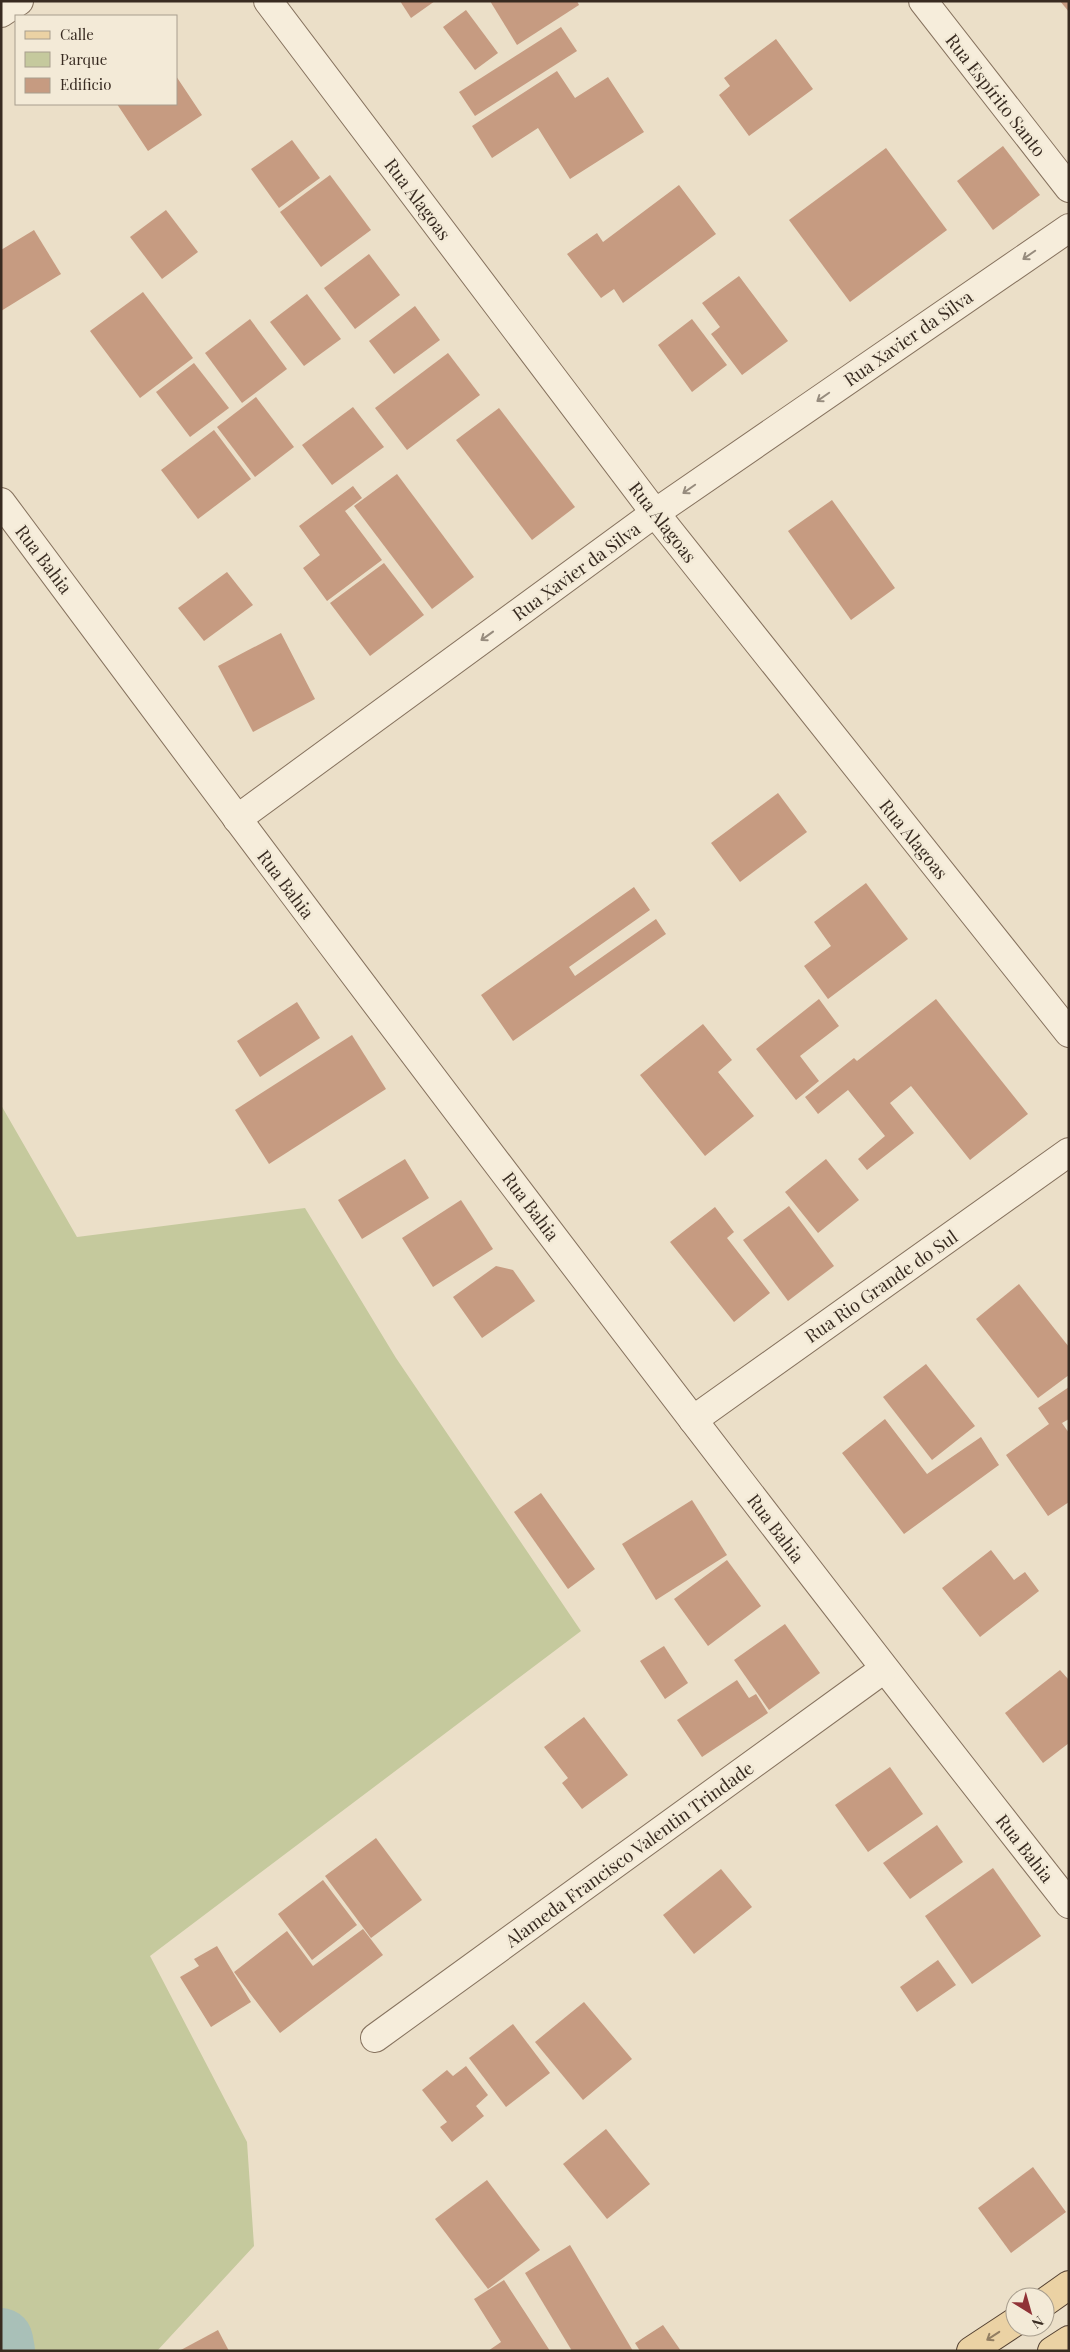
<svg xmlns="http://www.w3.org/2000/svg" width="1070" height="2352" font-family="'Playfair Display',serif">
	<style>
		.green { fill: #c5c99d }
		.lines { fill: none; stroke-linecap: round; stroke-linejoin: round }
		.river { stroke: #a9c0b8; stroke-width: 64 }
		.building { fill: #c69b81 }
		.minor-casing { stroke: #86725e; stroke-width: 30 }
		.major-casing { stroke: #544132; stroke-width: 30 }
		.minor { stroke: #f6eddb; stroke-width: 28 }
		.major { stroke: #ebd2a4; stroke-width: 28 }
		.oneway { stroke: #978c7e }
		.oneway2 { stroke: #927e62 }
		.labels { text-anchor: middle; dominant-baseline: central; stroke-width: 5; stroke-linejoin: round; paint-order: stroke }
		.street-label { font-size: 18px; fill: #382b21; stroke: #f3ead7 }
	</style>
	<rect width="100%" height="100%" fill="#ebdfc8"/>
	<!-- green -->
	<path class="green" d="M1 1105 77 1237 305 1208 396 1358 581 1631 150 1956 247 2142 254 2246 157 2351H1Z"/>
	<g class="lines">
		<!-- river -->
		<path class="river" d="M1 2340 3 2351"/>
	</g>
	<!-- building -->
	<g class="building">
		<path d="M400 1H435L411 18Z"/>
		<path d="M490 1H577L579 5 517 45Z"/>
		<path d="M1060 1H1069V12Z"/>
		<path d="M466 10 498 53 475 70 443 27Z"/>
		<path d="M561 27 577 51 475 116 459 92Z"/>
		<path d="M776 39 813 89 749 136 719 95 730 86 724 78Z"/>
		<path d="M557 71 575 98 608 77 644 132 570 179 538 128 492 158 472 126Z"/>
		<path d="M176 76 202 115 148 151 117 104H176Z"/>
		<path d="M292 140 320 178 279 208 251 169Z"/>
		<path d="M1003 146 1040 195 993 230 957 181Z"/>
		<path d="M886 148 947 230 850 302 789 220Z"/>
		<path d="M330 175 371 230 321 267 280 212Z"/>
		<path d="M679 185 716 234 623 303 614 289 601 298 567 254 597 233 603 242Z"/>
		<path d="M166 210 198 252 162 279 130 237Z"/>
		<path d="M34 230 61 274 1 311V250Z"/>
		<path d="M369 254 400 295 355 329 324 288Z"/>
		<path d="M739 276 788 341 742 375 711 334 720 327 702 303Z"/>
		<path d="M143 292 193 358 140 398 90 331Z"/>
		<path d="M307 294 341 339 304 366 270 322Z"/>
		<path d="M415 306 440 340 394 374 369 341Z"/>
		<path d="M250 319 287 369 242 403 205 353Z"/>
		<path d="M692 319 727 365 692 392 658 345Z"/>
		<path d="M448 353 480 395 407 450 375 408Z"/>
		<path d="M194 363 229 408 190 437 156 392Z"/>
		<path d="M256 397 294 447 255 477 217 427Z"/>
		<path d="M353 407 384 447 332 485 302 445Z"/>
		<path d="M499 408 575 507 532 540 456 440Z"/>
		<path d="M214 430 251 479 198 519 161 470Z"/>
		<path d="M397 474 474 577 432 609 354 506Z"/>
		<path d="M353 486 362 498 345 511 382 560 327 601 303 568 320 555 299 526Z"/>
		<path d="M832 500 895 588 851 620 788 531Z"/>
		<path d="M384 563 424 615 370 656 330 603Z"/>
		<path d="M227 572 253 605 204 641 178 608Z"/>
		<path d="M281 633 315 699 253 732 218 666Z"/>
		<path d="M778 793 807 832 740 882 711 843Z"/>
		<path d="M866 883 908 939 828 999 804 966 831 946 814 922Z"/>
		<path d="M634 887 650 910 569 967 575 976 656 919 666 934 513 1041 481 995Z"/>
		<path d="M819 999 839 1026 800 1056 819 1081 796 1100 756 1049Z"/>
		<path d="M936 999 1028 1114 970 1160 911 1086 890 1103 914 1133 867 1170 858 1159 885 1136 848 1090 818 1114 805 1097 854 1058 857 1061Z"/>
		<path d="M297 1002 320 1038 260 1077 237 1041Z"/>
		<path d="M703 1024 732 1060 718 1072 754 1116 705 1156 640 1075Z"/>
		<path d="M352 1035 386 1089 269 1164 235 1110Z"/>
		<path d="M405 1159 429 1198 362 1239 338 1200Z"/>
		<path d="M826 1159 859 1200 818 1233 785 1192Z"/>
		<path d="M461 1200 493 1249 433 1287 402 1238Z"/>
		<path d="M789 1206 834 1266 788 1301 743 1240Z"/>
		<path d="M715 1207 734 1232 727 1238 770 1293 734 1322 670 1242Z"/>
		<path d="M496 1266 513 1270 535 1301 482 1338 453 1297Z"/>
		<path d="M1019 1284 1069 1347V1375L1038 1398 976 1319Z"/>
		<path d="M926 1364 975 1426 932 1460 883 1397Z"/>
		<path d="M1069 1387V1419L1062 1423 1069 1433V1502L1048 1516 1006 1455 1049 1424 1038 1408Z"/>
		<path d="M885 1419 927 1474 981 1437 999 1465 904 1534 842 1453Z"/>
		<path d="M541 1493 595 1569 568 1589 514 1512Z"/>
		<path d="M692 1500 727 1555 656 1600 622 1544Z"/>
		<path d="M991 1550 1014 1580 1025 1572 1039 1591 980 1637 942 1588Z"/>
		<path d="M727 1560 761 1606 708 1646 674 1599Z"/>
		<path d="M785 1624 820 1673 769 1710 734 1660Z"/>
		<path d="M664 1646 688 1683 665 1699 640 1661Z"/>
		<path d="M1060 1670 1069 1680V1743L1043 1763 1005 1713Z"/>
		<path d="M737 1680 749 1698 756 1694 768 1713 702 1757 677 1720Z"/>
		<path d="M584 1717 628 1775 582 1809 562 1783 568 1778 544 1747Z"/>
		<path d="M890 1767 923 1814 868 1852 835 1805Z"/>
		<path d="M937 1825 963 1862 910 1899 883 1863Z"/>
		<path d="M376 1838 422 1900 371 1938 325 1876Z"/>
		<path d="M993 1868 1041 1936 972 1984 925 1916Z"/>
		<path d="M721 1869 752 1907 694 1954 663 1915Z"/>
		<path d="M323 1880 357 1925 312 1960 278 1914Z"/>
		<path d="M363 1929 383 1955 280 2033 234 1972 287 1931 313 1966Z"/>
		<path d="M217 1946 251 2002 211 2027 180 1977 199 1966 194 1959Z"/>
		<path d="M938 1960 956 1985 917 2012 900 1987Z"/>
		<path d="M584 2002 632 2059 583 2100 535 2042Z"/>
		<path d="M513 2024 550 2073 506 2107 469 2058Z"/>
		<path d="M466 2066 488 2095 476 2106 484 2116 452 2142 440 2127 447 2122 422 2090 447 2070 453 2076Z"/>
		<path d="M606 2129 650 2184 607 2219 563 2164Z"/>
		<path d="M1033 2167 1066 2212 1011 2253 978 2208Z"/>
		<path d="M487 2180 540 2250 488 2289 435 2219Z"/>
		<path d="M570 2245 633 2351H572L525 2273Z"/>
		<path d="M504 2280 532 2323 550 2351H488L501 2342 474 2299Z"/>
		<path d="M663 2325 681 2351H640L635 2343Z"/>
		<path d="M218 2330 229 2351H179Z"/>
	</g>
	<g class="lines">
		<defs>
			<g id="minor">
				<path d="M268 1 655 513 1069 1033"/>
				<path d="M923 1 1069 188"/>
				<path d="M1 13 19 1"/>
				<path d="M1 502C351 973 705 1442 1069 1904"/>
				<path d="M237 819 655 513 1069 228"/>
				<path d="M693 1420 1069 1152"/>
				<path d="M375 2038 884 1669"/>
			</g>
			<g id="major">
				<path d="M1045 2302 1069 2285"/>
				<path d="M971 2351 1015 2322"/>
				<path d="M1052 2351 1069 2340"/>
			</g>
		</defs>
		<!-- minor casing -->
		<use href="#minor" class="minor-casing"/>
		<!-- major casing -->
		<use href="#major" class="major-casing"/>
		<!-- minor -->
		<use href="#minor" class="minor"/>
		<!-- major -->
		<use href="#major" class="major"/>
	</g>
	<!-- one-way arrows -->
	<defs><path id="oneway-shaft" d="M-6 0H5M1.5-3L5.5 0L1.5 3" fill="none" stroke-width="1.6" stroke-linecap="round" stroke-linejoin="round" transform="scale(1.25)"/></defs>
	<g class="oneway">
		<use href="#oneway-shaft" transform="translate(1029 255) rotate(145)"/>
		<use href="#oneway-shaft" transform="translate(823 397) rotate(145)"/>
		<use href="#oneway-shaft" transform="translate(689 489) rotate(145)"/>
		<use href="#oneway-shaft" transform="translate(487 636) rotate(144)"/>
	</g>
	<use class="oneway2" href="#oneway-shaft" transform="translate(993 2336) rotate(147)"/>
	<g class="labels">
		<!-- street labels -->
		<g class="street-label">
			<text transform="translate(996 95) rotate(52)">Rua Espírito Santo</text>
			<text transform="translate(418 199) rotate(53)">Rua Alagoas</text>
			<text transform="translate(908 338) rotate(-35)">Rua Xavier da Silva</text>
			<text transform="translate(663 522) rotate(52)">Rua Alagoas</text>
			<text transform="translate(44 559) rotate(53)">Rua Bahia</text>
			<text transform="translate(576 571) rotate(-36)">Rua Xavier da Silva</text>
			<text transform="translate(914 839) rotate(51)">Rua Alagoas</text>
			<text transform="translate(286 884) rotate(53)">Rua Bahia</text>
			<text transform="translate(531 1206) rotate(53)">Rua Bahia</text>
			<text transform="translate(881 1286) rotate(-35)">Rua Rio Grande do Sul</text>
			<text transform="translate(776 1528) rotate(53)">Rua Bahia</text>
			<text transform="translate(1025 1848) rotate(52)">Rua Bahia</text>
			<text transform="translate(629 1854) rotate(-36)">Alameda Francisco Valentin Trindade</text>
		</g>
	</g>
	<!-- border -->
	<rect width="1070" height="2352" fill="none" stroke="#382b21" stroke-width="5"/>
	<!-- legend -->
	<rect x="15" y="15" width="162" height="90" fill="#f3ead7" stroke="#a89e8e"/>
	<rect x="25" y="31" width="25" height="8" fill="#ebd2a4" stroke="#a89e8e"/>
	<text x="60" y="40" font-size="15" fill="#382b21">Calle</text>
	<rect x="25" y="52" width="25" height="15" fill="#c5c99d" stroke="#a89e8e"/>
	<text x="60" y="65" font-size="15" fill="#382b21">Parque</text>
	<rect x="25" y="78" width="25" height="15" fill="#c69b81" stroke="#a89e8e"/>
	<text x="60" y="90" font-size="15" fill="#382b21">Edificio</text>
	<!-- north arrow -->
	<g transform="translate(1030 2312) rotate(143)"><circle r="24" fill="#f3ead7" stroke="#a89e8e"/>
	<path d="M0-4L9 19L0 12L-9 19Z" fill="#903337"/>
	<text y="-8" font-size="14" font-weight="bold" text-anchor="middle" fill="#382b21">N</text>
	</g>
</svg>
